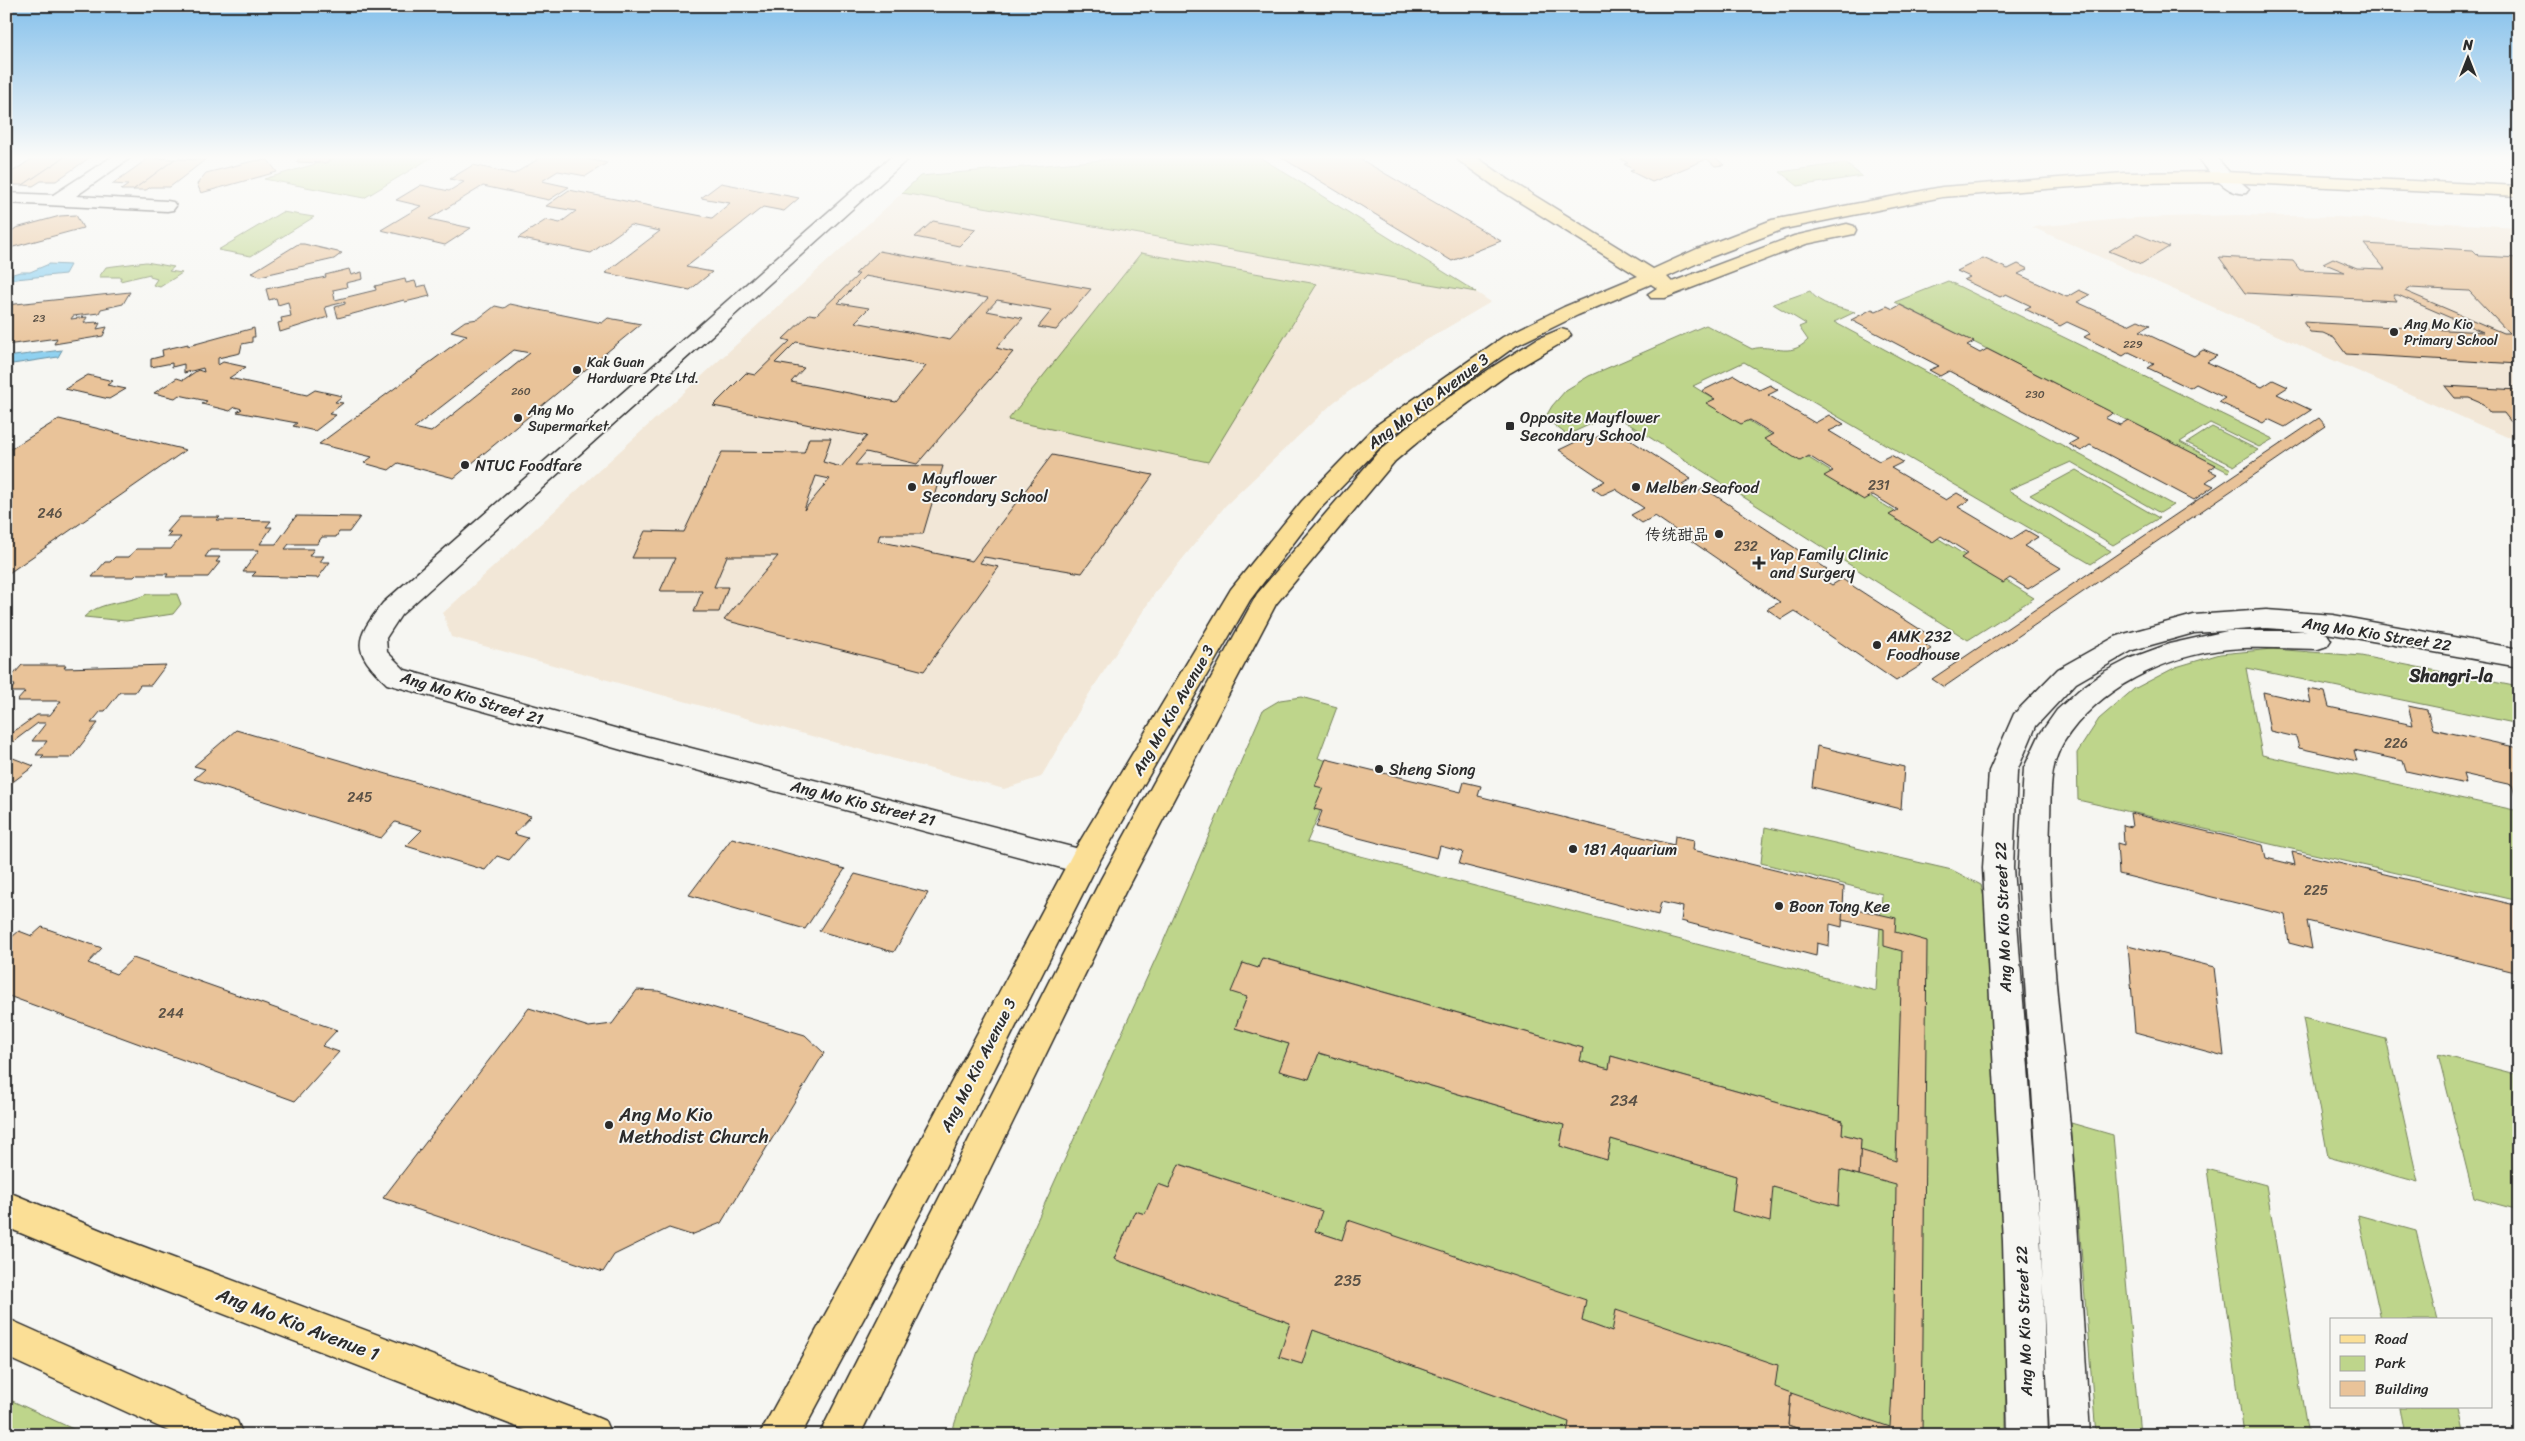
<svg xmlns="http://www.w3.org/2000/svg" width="2525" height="1441" font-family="Sriracha,'LXGW WenKai TC',sans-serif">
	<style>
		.built { fill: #f2e7d7 }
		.green { fill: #bed58b; stroke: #74805b; fill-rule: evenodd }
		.water { fill: #8fd1f0; stroke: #678fa1 }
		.building { fill: #e9c399; stroke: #2b2b2b; fill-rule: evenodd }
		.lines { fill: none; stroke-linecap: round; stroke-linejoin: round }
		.minor-casing { stroke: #2b2b2b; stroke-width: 3 }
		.major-casing { stroke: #2b2b2b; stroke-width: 3 }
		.minor { fill: #f6f6f2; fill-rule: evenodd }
		.major { fill: #fbdf96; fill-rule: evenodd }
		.poi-dot { fill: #2b2b2b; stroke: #f6f6f2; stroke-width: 2 }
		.labels { text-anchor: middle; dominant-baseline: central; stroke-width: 4; stroke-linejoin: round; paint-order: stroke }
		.far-number-label { font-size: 11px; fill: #5a5146 }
		.far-poi-label { font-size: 14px; fill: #2b2b2b; stroke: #f6f6f2; text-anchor: start }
		.number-label { font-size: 14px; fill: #5a5146 }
		.street-label { font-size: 16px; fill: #2b2b2b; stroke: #f6f6f2 }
		.poi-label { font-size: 16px; fill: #2b2b2b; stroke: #f6f6f2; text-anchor: start }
		.near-number-label { font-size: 16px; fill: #5a5146 }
		.neighbourhood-label { font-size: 18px; font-weight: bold; fill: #2b2b2b; stroke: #f6f6f2 }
		.near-poi-label { font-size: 19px; fill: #2b2b2b; stroke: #f6f6f2; text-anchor: start }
		.near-street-label { font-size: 19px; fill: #2b2b2b; stroke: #f6f6f2 }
	</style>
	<rect width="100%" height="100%" fill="#f6f6f2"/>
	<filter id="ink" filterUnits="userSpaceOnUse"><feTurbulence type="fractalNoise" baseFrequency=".02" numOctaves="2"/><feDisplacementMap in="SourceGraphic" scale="10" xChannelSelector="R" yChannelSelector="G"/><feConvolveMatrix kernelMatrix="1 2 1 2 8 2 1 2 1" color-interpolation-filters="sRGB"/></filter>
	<g filter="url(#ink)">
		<!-- built -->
		<g class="built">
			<path d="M902 193 1476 292 1491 302 1404 353 1334 402 1226 505 1155 593 1089 694 1041 777 1004 789 451 637 443 613Z"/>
			<path d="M2237 215 2337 217 2519 227V438L2507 437 2032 227 2134 218Z"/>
		</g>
		<!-- green -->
		<g class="green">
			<path d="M343 156H434L364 198 264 179Z"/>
			<path d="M1148 156H1258L1476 292 902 193 920 176Z"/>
			<path d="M1845 163 1862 176 1798 186 1780 172Z"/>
			<path d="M282 212 314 217 251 256 218 250Z"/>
			<path d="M1141 253 1317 284 1208 462 1008 420Z"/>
			<path d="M146 262 174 267 169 271 182 273 160 287 153 285 157 279 150 277V274L120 281 121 277H99L106 267Z"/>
			<path d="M1948 281 2273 439 2259 447 2210 423 2180 442 2231 469 2228 472 1895 302Z"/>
			<path d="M1810 291C1819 305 1840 308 1855 312L1834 322 2173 505 2160 513 2071 462 2008 490 2111 551 2091 564 1744 362 1693 386 2034 598 1968 640 1613 414 1567 435 1545 418 1552 406 1566 390 1589 376 1706 325 1752 349C1773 343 1788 360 1808 340L1799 327 1806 324 1773 304Z"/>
			<path d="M2212 427 2258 450 2234 466 2187 443Z"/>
			<path d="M2076 470 2159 518 2113 545 2030 495Z"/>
			<path d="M147 594H177L181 604 173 614 126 621 84 617C102 600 124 605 147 594Z"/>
			<path d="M2273 649 2361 656 2519 687V724L2246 668 2262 755 2519 811V901L2078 800 2077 753 2099 719 2134 689 2176 667 2220 654Z"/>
			<path d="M1301 697 1337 707 1318 758 1340 765 1307 842 1876 991 1882 894 1761 863 1765 827 1952 870 1981 885 1987 910 2005 1241 2006 1435H1802V1431L1788 1425 1612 1332 1582 1321 1348 1221 1342 1240 1315 1231 1321 1211 1180 1164 1169 1188 1158 1184 1145 1214 1135 1211 1114 1259 1290 1323 1280 1357 1302 1364 1313 1330 1569 1422 1567 1435H951L978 1351 1164 940 1263 710 1280 700ZM1263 958 1583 1048 1580 1061 1609 1069 1611 1056 1843 1121 1842 1134 1861 1139 1859 1175 1840 1170 1773 1187 1732 1211 1736 1176 1611 1139 1607 1160 1560 1146 1564 1125 1319 1053 1309 1079 1280 1071 1289 1044 1235 1028 1247 997 1243 964 1258 968Z"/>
			<path d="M2303 1018 2386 1039 2418 1182 2328 1157Z"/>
			<path d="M2438 1054 2519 1075V1210L2474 1198Z"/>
			<path d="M2071 1123 2113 1135 2140 1435H2096Z"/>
			<path d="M2207 1169 2266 1185 2308 1435H2244Z"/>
			<path d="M2358 1215 2416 1231 2438 1320H2381Z"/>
			<path d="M6 1398 86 1435H6Z"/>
			<path d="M2400 1407H2459L2465 1435H2405Z"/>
		</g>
		<!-- water -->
		<g class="water">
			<path d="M49 264 70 265 65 274 6 280V276L20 272H30Z"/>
			<path d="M62 350 58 357 6 365V357Z"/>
		</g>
		<!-- building -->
		<g class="building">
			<path d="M36 156H66L23 185H9L14 182 6 181V176Z"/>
			<path d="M66 156H92L56 181H41L33 186 23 185Z"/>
			<path d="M303 156H334L326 163 296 162Z"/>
			<path d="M543 156H572L607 163 586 176 558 171 542 181 569 187 549 200 483 186 429 219 471 228 445 245 381 230 421 206 396 200 421 185 449 191 464 182 450 179 473 165 514 174Z"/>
			<path d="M1279 156H1355L1501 241 1452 261Z"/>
			<path d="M1630 156H1737L1715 157 1724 165 1715 166 1707 159 1652 182 1630 171 1634 170 1624 164 1628 163 1621 159Z"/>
			<path d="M149 158 175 159 133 190H121L128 185 112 184Z"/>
			<path d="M175 159 205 160 170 187H151L146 190H133Z"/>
			<path d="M268 160 277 172 201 193 197 184 206 173 253 161Z"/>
			<path d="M721 183 799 198 784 211 763 207 686 267 712 272 690 290 605 273 660 231 630 225 591 253 518 238 546 220 560 223 576 211 546 206 569 190 712 218 730 203 701 198Z"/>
			<path d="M76 215 83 228 6 249V235L16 228 60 216Z"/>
			<path d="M933 221 976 229 959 246 915 237Z"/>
			<path d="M2137 234 2169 247 2141 264 2109 251Z"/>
			<path d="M298 244H304L342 253 334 259 260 276 251 273Z"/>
			<path d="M2364 244 2473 250 2479 256 2519 258V354H2512L2519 364 2346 354 2334 338 2323 333 2310 332 2303 322 2483 332 2398 295H2393L2397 301 2245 293 2219 257 2293 261 2300 270 2345 272 2323 263 2333 258 2357 268 2385 269ZM2410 288 2469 291 2509 333H2503L2405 291Z"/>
			<path d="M879 251 1091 289 1056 330 1038 327 1052 310 997 300 987 311 1023 318 996 348 1013 352 917 464 866 452 855 465 943 466 923 534H880L878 541 972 561 1052 455 1153 475 1082 573 984 557 980 563 999 567 924 671 724 620 778 556H727L714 587H728L719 612H694L702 591H660L675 558H632L645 531 684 532 722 452 804 453 809 438H831L823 462 841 467 867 436 713 406 746 373 755 375 790 341 783 339 809 314 816 315 859 274H855ZM865 276 988 298 950 340 855 322 869 308 838 303ZM796 342 926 366 896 402 791 382 804 368 775 363ZM816 476 830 479 804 510Z"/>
			<path d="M1983 258 2008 269 2018 264 2028 269 2018 274 2067 297 2079 290 2090 295 2077 302 2128 325 2138 320 2150 325 2140 331 2194 356 2203 350 2217 356 2207 362 2262 387 2273 380 2288 387 2277 394 2311 410 2285 427 2268 419 2263 423 2219 402 2225 398 2196 384 2190 388 2148 368 2154 364 2129 352 2123 356 2084 337 2091 333 2067 322 2060 326 2025 309 2031 306 2006 294 2000 297 1964 280 1970 277 1957 271Z"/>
			<path d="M349 269 351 275 362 272 363 279 346 283 347 287 333 290 335 300 376 290 375 286 405 279 406 283 415 281 417 287 426 285 430 296 405 302 404 300 338 318 335 307 345 304V302L325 307 328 317 280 332 278 323 282 322 281 318 291 316 288 302 278 305 276 298 269 300 266 289 326 277 325 275Z"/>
			<path d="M130 292 123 304 101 309 99 313 73 316 71 319 87 317 84 323 98 322 96 324 100 323 97 329 107 327 103 336 54 344 57 338 6 345V305Z"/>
			<path d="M510 304 602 323 608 318 641 324 454 478 398 463 389 470 364 463 372 457 319 444 467 335 451 331 465 321 478 319 495 306 504 308ZM514 350 530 353 431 432 414 428Z"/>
			<path d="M1900 305 1974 342 1967 346 1980 353 1987 349 2113 413 2105 418 2120 425 2128 420 2216 465 2209 470 2217 474 2206 482 2214 486 2194 500 2090 445 2081 451 2069 444 2078 439 1949 371 1940 376 1929 370 1939 366 1851 320 1872 309 1876 311 1887 306 1893 309Z"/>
			<path d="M254 328 255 337H252V342L242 344 240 353 218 358V365L223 362 246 367 229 378 307 395 315 390 342 396 335 402 343 403 329 414 336 415 315 431 293 426 297 423 237 412 242 409 235 407 230 411 202 404 207 401 179 395 175 398 154 393 177 378 183 380 198 370 204 372 203 368 184 373V364L172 367V363L151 367V359L163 356 162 350 188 344V346Z"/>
			<path d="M88 375 113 381 107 385 126 389 109 399 65 389Z"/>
			<path d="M1734 375 1759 390 1770 385 1778 390 1768 395 1815 423 1829 415 1844 424 1829 431 1879 461 1891 455 1903 462 1891 468 1946 500 1957 493 1969 500 1958 507 2012 539 2026 530 2038 537 2024 546 2061 568 2028 589 2010 578 2003 583 1961 558 1968 553 1941 536 1933 542 1889 515 1898 510 1873 495 1864 500 1824 476 1833 471 1809 456 1800 461 1764 439 1773 434 1750 420 1741 424 1706 403 1715 399 1702 391Z"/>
			<path d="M2445 386 2519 390V423L2511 422 2504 413H2490L2483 404 2469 398H2455Z"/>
			<path d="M2319 418 2326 426 1944 687 1932 679Z"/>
			<path d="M59 419 186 450 6 575V452Z"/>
			<path d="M1618 432 1691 479 1682 484 1696 493 1704 488 1827 569 1817 575 1832 585 1842 579 1935 639 1926 645 1931 649 1916 659 1923 664 1896 681 1794 611 1781 619 1767 609 1780 602 1655 516 1642 523 1631 515 1644 508 1615 489 1602 495 1592 488 1605 481 1559 450 1586 437 1591 440 1605 433 1610 436Z"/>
			<path d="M296 516 360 517 349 532H339L336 537H322L317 544H289L285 549H314L309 556H324L320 562H330L318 578 252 576 256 572H243L259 550H210L205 557H220L216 562H220L208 577H166L168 574H137L134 577H92L105 562H110L115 557H129L136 549H171L181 537H166L171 532H167L180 517H220L217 520 271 521 266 527H272L260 544H276Z"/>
			<path d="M22 665H66L64 668 166 665 151 685H140L135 692H120L105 711H101L91 723H98L71 758H41L44 755H36L47 741H32L46 723H38L6 747V737L37 715H50L61 701H17L25 692H9L15 685 6 683Z"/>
			<path d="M2308 689 2325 692 2329 707 2413 725 2408 706 2427 710 2433 729 2519 748V796L2515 795 2512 785 2463 774 2466 784 2406 771 2403 761 2354 750 2357 761 2299 748 2296 737 2270 731 2263 692 2311 703Z"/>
			<path d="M236 730 531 816 514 834 528 838 509 860 497 856 485 870 406 846 422 830 395 822 381 838 194 779 205 769 194 766Z"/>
			<path d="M1817 746 1904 767 1901 809 1812 787Z"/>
			<path d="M13 758 34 766 6 787V764Z"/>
			<path d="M1326 759 1461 792 1464 782 1481 786 1478 796 1674 845 1675 836 1694 840 1693 850 1844 887 1842 927 1830 924 1829 946 1817 943 1816 956 1681 921 1683 907 1661 902 1658 915 1459 864 1463 852 1440 846 1437 858 1316 827 1322 811 1314 809 1323 788 1315 786Z"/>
			<path d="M2130 813 2263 845 2266 858 2295 865 2292 852 2515 905 2519 919V973L2307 921 2312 949 2289 943 2285 915 2119 874 2117 843 2124 845 2123 825 2132 827Z"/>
			<path d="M732 838 845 869 805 929 689 895Z"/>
			<path d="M855 874 928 893 894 952 819 931Z"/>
			<path d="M1843 906 1896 918 1895 932 1927 941 1922 1435H1817L1788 1425 1791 1393 1890 1427 1893 1373 1896 1185 1859 1175 1860 1150 1896 1161 1902 951 1884 946V929L1842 920Z"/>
			<path d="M42 927 102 948 88 963 116 974 133 958 337 1030 322 1046 339 1052 295 1101 6 995V942L19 931 32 936Z"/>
			<path d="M2128 945 2214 967 2224 1056 2135 1032Z"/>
			<path d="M1262 958 1583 1048 1580 1061 1609 1069 1611 1056 1843 1121 1842 1134 1861 1139 1859 1175 1840 1170 1838 1206 1773 1187 1770 1222 1732 1211 1736 1176 1611 1139 1607 1160 1560 1146 1564 1125 1319 1053 1309 1079 1279 1071 1289 1044 1235 1028 1247 997 1231 992 1243 963 1258 968Z"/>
			<path d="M637 990 658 991 805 1035 824 1053 721 1223 691 1235 669 1228 614 1255 603 1272 383 1198 529 1008 589 1027 612 1024Z"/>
			<path d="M1179 1164 1322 1211 1315 1231 1342 1240 1348 1220 1586 1300 1582 1321 1612 1332 1616 1310 1778 1365 1775 1387 1791 1393 1788 1425 1803 1431 1802 1435H1605L1593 1431V1435H1567L1569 1422 1313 1330 1302 1364 1279 1357 1290 1323 1114 1259 1135 1211 1145 1214 1158 1184 1169 1188Z"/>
		</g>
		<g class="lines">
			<defs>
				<g id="minor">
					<path d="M113 156H133L76 196 167 201 173 202 176 206 173 210 167 211 6 203V193L53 195Z"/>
					<path d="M892 156H911L401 615 386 638 387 652 405 670 629 732 1095 853 1099 862 1095 871 1084 874 629 752 387 684C351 650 354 640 383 603Z"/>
					<path d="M2198 156H2215L2230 173 2249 189 2246 193C2228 197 2206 170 2198 156Z"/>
					<path d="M2266 610 2333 615 2519 649V667L2321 632 2327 634 2331 640 2327 646 2318 649C2289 649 2259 646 2229 649 2166 655 2097 688 2063 743 2049 767 2051 793 2050 820 2046 930 2063 1040 2072 1149 2079 1244 2084 1340 2090 1435H2050L2036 1150 2018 875 2024 768 2040 734 2057 710 2079 690 2104 672 2131 658 2169 644 2227 631H2307L2266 628 2194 633 2133 650 2076 683 2036 726 2017 771 2013 868 2041 1241 2048 1435H2008L2003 1241 1983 868 1989 771 2014 714 2058 669 2115 637 2124 634 2194 615Z"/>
				</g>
				<g id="major">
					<path d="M1456 156H1475L1509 180 1653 269 1697 249 1772 220 1942 187 2124 173 2224 172 2519 186V196L2224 182 2124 183 1942 197 1784 229 1711 257 1667 277 1672 282 1794 236 1847 224 1854 226 1856 230 1854 234 1806 244 1665 298H1651L1648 294 1657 288 1651 284 1578 315 1517 345 1390 437 1318 511 1250 600 1095 869 943 1171 801 1435H759L917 1147 1073 853 1231 589 1302 501 1374 427 1503 337 1564 307 1638 276 1497 188 1458 160Z"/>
					<path d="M1561 329 1568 331 1571 335 1568 339 1508 374 1433 429 1395 461 1276 604 1125 892 860 1435H819L1101 879 1257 594 1379 451 1417 419 1494 366 1537 339Z"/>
					<path d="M6 1191 115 1236 591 1415 605 1421 611 1435H538L115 1272 6 1227Z"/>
					<path d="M6 1318 237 1421 243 1435H177L6 1357Z"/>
				</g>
			</defs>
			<!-- minor casing -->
			<use href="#minor" class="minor-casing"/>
			<!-- major casing -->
			<use href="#major" class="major-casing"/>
			<!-- minor -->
			<use href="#minor" class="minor"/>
			<!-- major -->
			<use href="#major" class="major"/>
		</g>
	</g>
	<!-- sky -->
	<linearGradient id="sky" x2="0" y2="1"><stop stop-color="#84c0eb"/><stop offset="0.44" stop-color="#fbfbf9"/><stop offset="1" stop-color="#fbfbf9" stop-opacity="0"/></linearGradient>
	<rect width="2525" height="357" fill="url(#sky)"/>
	<!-- markers -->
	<g class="poi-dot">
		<circle cx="2394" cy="332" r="5"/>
		<circle cx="577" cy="370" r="5"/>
		<circle cx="518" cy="418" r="5"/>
		<rect x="1505" y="421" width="10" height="10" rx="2.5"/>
		<circle cx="465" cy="465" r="5"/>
		<circle cx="912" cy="487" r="5"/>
		<circle cx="1636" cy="487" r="5"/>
		<circle cx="1719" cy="534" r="5"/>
		<path d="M1756.5 555.5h5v5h5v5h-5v5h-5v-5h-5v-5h5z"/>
		<circle cx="1877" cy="645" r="5"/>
		<circle cx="1379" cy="769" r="5"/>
		<circle cx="1573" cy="849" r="5"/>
		<circle cx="1779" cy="906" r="5"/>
		<circle cx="609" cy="1125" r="5"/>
	</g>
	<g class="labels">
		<!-- far-number labels -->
		<g class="far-number-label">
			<text x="39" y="318">23</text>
			<text x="2133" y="344">229</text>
			<text x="521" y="391">260</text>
			<text x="2035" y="394">230</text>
		</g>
		<!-- far-poi labels -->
		<g class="far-poi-label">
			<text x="2404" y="324">Ang Mo Kio<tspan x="2404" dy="16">Primary School</tspan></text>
			<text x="587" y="362">Kak Guan<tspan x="587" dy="16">Hardware Pte Ltd.</tspan></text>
			<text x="528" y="410">Ang Mo<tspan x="528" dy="16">Supermarket</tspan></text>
		</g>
		<!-- number labels -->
		<g class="number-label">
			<text x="1879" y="485">231</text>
			<text x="50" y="513">246</text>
			<text x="1746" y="546">232</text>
			<text x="2396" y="743">226</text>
			<text x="360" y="797">245</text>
			<text x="2316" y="890">225</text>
			<text x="171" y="1013">244</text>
		</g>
		<!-- street labels -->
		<g class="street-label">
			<text transform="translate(1428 401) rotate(-37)">Ang Mo Kio Avenue 3</text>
			<text transform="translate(2377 634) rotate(9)">Ang Mo Kio Street 22</text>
			<text transform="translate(472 698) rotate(17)">Ang Mo Kio Street 21</text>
			<text transform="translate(1173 710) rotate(-60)">Ang Mo Kio Avenue 3</text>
			<text transform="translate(863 803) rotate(14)">Ang Mo Kio Street 21</text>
			<text transform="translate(2003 917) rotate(-92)">Ang Mo Kio Street 22</text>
			<text transform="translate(978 1065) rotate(-63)">Ang Mo Kio Avenue 3</text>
			<text transform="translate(2024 1321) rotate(-92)">Ang Mo Kio Street 22</text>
		</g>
		<!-- poi labels -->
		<g class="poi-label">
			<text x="1520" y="417">Opposite Mayflower<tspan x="1520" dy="18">Secondary School</tspan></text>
			<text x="475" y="465">NTUC Foodfare</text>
			<text x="922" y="478">Mayflower<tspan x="922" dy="18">Secondary School</tspan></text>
			<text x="1646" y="487">Melben Seafood</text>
			<text x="1709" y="534" text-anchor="end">传统甜品</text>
			<text x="1770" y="554">Yap Family Clinic<tspan x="1770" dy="18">and Surgery</tspan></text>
			<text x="1887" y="636">AMK 232<tspan x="1887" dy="18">Foodhouse</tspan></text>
			<text x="1389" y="769">Sheng Siong</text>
			<text x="1583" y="849">181 Aquarium</text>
			<text x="1789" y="906">Boon Tong Kee</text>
		</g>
		<!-- near-number labels -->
		<g class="near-number-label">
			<text x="1624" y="1100">234</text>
			<text x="1348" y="1280">235</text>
		</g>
		<!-- neighbourhood labels -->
		<g class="neighbourhood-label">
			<text x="2451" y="676">Shangri-la</text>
		</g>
		<!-- near-poi labels -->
		<g class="near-poi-label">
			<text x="619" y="1114">Ang Mo Kio<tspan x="619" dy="22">Methodist Church</tspan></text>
		</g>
		<!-- near-street labels -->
		<g class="near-street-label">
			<text transform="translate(298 1324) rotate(21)">Ang Mo Kio Avenue 1</text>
		</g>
	</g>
	<!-- margin -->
	<rect width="2525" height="1441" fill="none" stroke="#f6f6f2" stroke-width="25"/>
	<rect x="12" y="12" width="2500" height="1416" fill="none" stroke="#2b2b2b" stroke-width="2" filter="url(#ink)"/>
	<!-- legend -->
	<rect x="2330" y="1318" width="162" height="90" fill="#f6f6f2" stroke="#a5a5a2"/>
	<rect x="2340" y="1335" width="25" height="8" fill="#fbdf96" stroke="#a5a5a2"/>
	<text x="2375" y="1344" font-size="15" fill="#2b2b2b">Road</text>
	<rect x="2340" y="1356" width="25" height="15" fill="#bed58b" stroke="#a5a5a2"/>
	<text x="2375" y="1368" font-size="15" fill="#2b2b2b">Park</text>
	<rect x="2340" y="1381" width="25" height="15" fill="#e9c399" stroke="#a5a5a2"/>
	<text x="2375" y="1394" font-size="15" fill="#2b2b2b">Building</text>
	<!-- north arrow -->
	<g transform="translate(2468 58)" stroke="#f6f6f2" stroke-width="4" paint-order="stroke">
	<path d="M0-4L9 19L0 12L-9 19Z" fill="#2b2b2b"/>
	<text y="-8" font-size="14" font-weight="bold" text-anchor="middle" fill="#2b2b2b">N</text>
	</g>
</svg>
